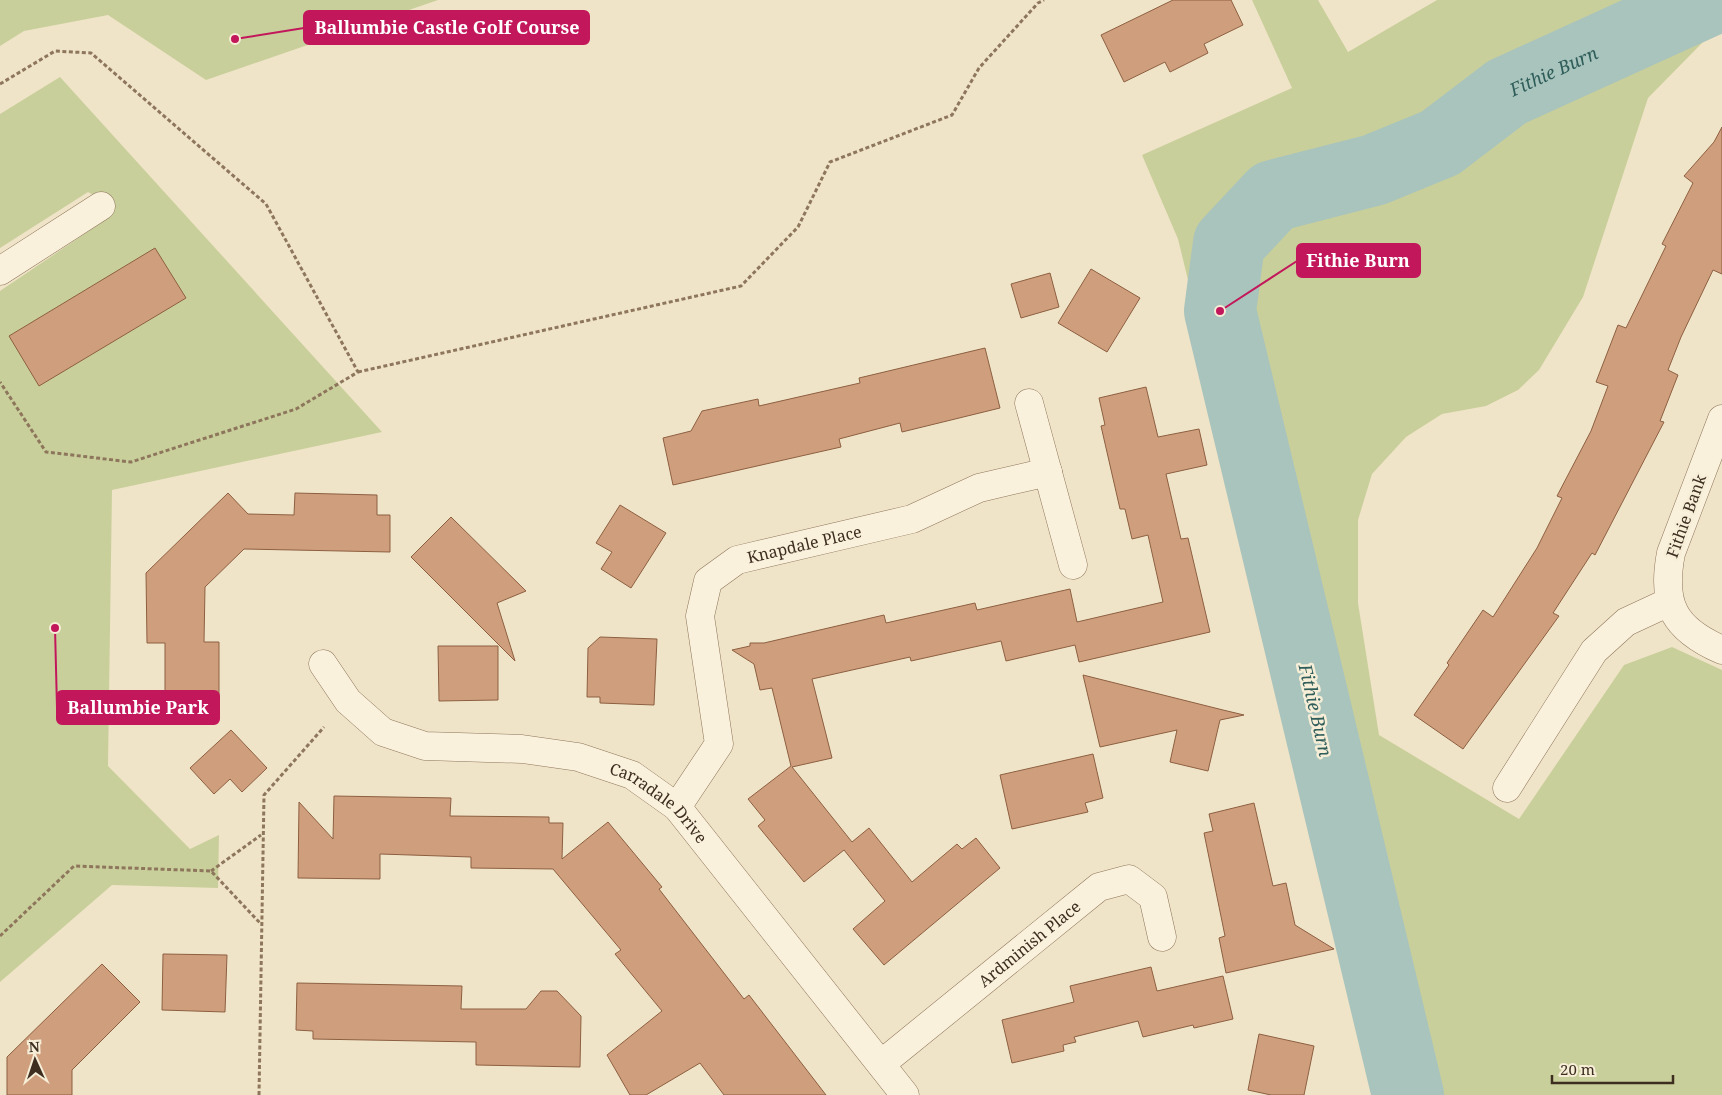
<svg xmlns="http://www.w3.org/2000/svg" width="1722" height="1095" font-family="'Noto Serif',serif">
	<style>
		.green { fill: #c9cf9b }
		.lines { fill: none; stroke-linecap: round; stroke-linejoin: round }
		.river { stroke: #a9c4bc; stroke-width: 72 }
		.building { fill: #cf9f7d; stroke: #8d5f41 }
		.minor-casing { stroke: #8d765c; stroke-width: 29 }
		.path { stroke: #8d765c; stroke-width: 3; stroke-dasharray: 4 2.5; stroke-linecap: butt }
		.minor { stroke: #faf1dc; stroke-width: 28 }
		.labels { text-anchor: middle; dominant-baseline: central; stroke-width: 5; stroke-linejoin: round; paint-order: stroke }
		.street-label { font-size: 16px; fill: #3d2e20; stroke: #f7eed8 }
		.water-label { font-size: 18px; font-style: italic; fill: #2f5d5a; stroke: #f7eed8 }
		.leader { fill: none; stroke: #c2185b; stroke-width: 2 }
		.callout-dot { fill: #c2185b; stroke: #f7eed8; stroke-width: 2 }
		.callout { fill: #c2185b; stroke: #c2185b; stroke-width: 2 }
		.callout-label { font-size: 18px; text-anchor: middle; font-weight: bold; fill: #fff }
	</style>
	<rect width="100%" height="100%" fill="#f0e4c8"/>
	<!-- green -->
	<g class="green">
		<path d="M0 0H438L206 80 108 15 24 31 0 46Z"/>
		<path d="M1252 0H1318L1348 52 1437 0H1722V33L1704 41 1648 98 1583 297 1539 370 1518 390 1486 406 1442 414 1406 437 1372 474 1358 520V603L1379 735 1519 819 1624 665 1672 647 1722 670V1095H1387L1178 239 1142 155 1292 88Z"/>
		<path d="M60 77 382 432 112 490 108 766 190 849 219 835 218 888 112 885 0 982V291L105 220 104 201 88 192 0 248V114Z"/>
	</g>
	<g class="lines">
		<!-- river -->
		<path class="river" id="s1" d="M1408 1095 1220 311 1229 243 1273 196 1374 170 1440 143 1507 92 1709 0"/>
	</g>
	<!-- building -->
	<g class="building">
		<path d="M1173 0H1231L1243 25 1204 44 1208 53 1170 72 1165 62 1124 82 1101 35Z"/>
		<path d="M1722 127V274L1713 270 1681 337 1668 370 1678 375 1660 421 1664 422 1595 555 1592 553 1553 613 1559 616 1463 749 1414 715 1449 665 1447 663 1483 610 1493 617 1537 548 1562 498 1557 496 1591 431 1608 386 1596 382 1618 325 1626 328 1666 246 1662 244 1693 183 1684 176 1714 142Z"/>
		<path d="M155 248 186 298 39 386 9 336Z"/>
		<path d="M1091 269 1140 298 1107 352 1058 323Z"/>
		<path d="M1050 273 1059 307 1021 318 1011 284Z"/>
		<path d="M985 348 1000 408 902 432 900 423 839 439 841 447 673 485 663 438 691 431 702 411 758 399 759 406 860 383 859 378Z"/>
		<path d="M1146 387 1158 437 1199 429 1207 465 1166 474 1181 539 1188 538 1210 632 1079 662 1075 645 1006 661 1001 641 911 661 910 657 812 679 832 758 792 767 852 842 869 828 912 882 957 844 962 849 976 838 1000 868 884 965 853 929 885 901 844 850 804 882 758 826 765 820 748 799 791 766 772 688 760 690 754 664 732 650 750 646V643H764L884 615 886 623 975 603 977 610 1070 589 1077 622 1163 602 1148 535 1132 539 1125 509H1120L1101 426 1105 425 1099 398Z"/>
		<path d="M228 493 248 514 294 515 295 493 377 495V515H390V552L244 549 205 587 204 642H219V696L165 695V643H147L146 573Z"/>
		<path d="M620 505 666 533 631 588 601 569 612 552 596 543Z"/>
		<path d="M451 517 526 591 497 603 515 661 411 557Z"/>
		<path d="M600 637 657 639 654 705 600 703V697H587L588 648Z"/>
		<path d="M438 646H498V700L439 701Z"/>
		<path d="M1083 675 1223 710 1244 715 1220 720 1208 771 1170 762 1177 730 1100 747Z"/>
		<path d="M231 730 267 768 242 792 230 779 214 794 190 768Z"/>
		<path d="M1093 754 1103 798 1085 803 1088 812 1012 829 1000 775Z"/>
		<path d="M334 796 451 798 450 816 549 817V823H563L562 859 608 822 662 887 659 889 744 999 749 995 826 1095H724L700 1063 646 1095H630L607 1055 662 1011 615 954 621 950 553 869 471 868V857L380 854V879L298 878 299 802 333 839Z"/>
		<path d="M1254 803 1273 886 1286 883 1295 925 1334 949 1226 973 1219 938 1225 936 1204 833 1213 831 1209 814Z"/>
		<path d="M163 954 227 955 225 1012 162 1010Z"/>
		<path d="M102 964 140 1002 72 1070V1095H7V1057Z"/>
		<path d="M1151 967 1157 991 1223 976 1233 1019 1194 1028 1193 1025 1143 1037 1138 1021 1074 1037 1076 1042 1063 1045 1064 1051 1012 1063 1002 1020 1074 1002 1070 986Z"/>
		<path d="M297 983 462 986 461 1009H526L541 991H557L581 1016 580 1067 476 1065V1042L313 1039V1031L296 1030Z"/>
		<path d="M1259 1034 1314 1046 1304 1095H1271L1248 1090Z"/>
	</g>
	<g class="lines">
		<defs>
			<g id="minor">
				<path d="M0 271 101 206"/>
				<path d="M1029 403 1073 565"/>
				<path d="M1722 419 1671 553C1661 605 1674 629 1722 650"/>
				<path id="s2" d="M323 664 348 701 383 732 425 746 522 749 578 757 632 775 677 807 905 1095"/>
				<path d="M1507 788 1594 651 1626 622 1669 602"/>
				<path id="s3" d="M677 807 719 744 700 616 708 581 737 560 912 519 979 488 1048 472"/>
				<path id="s4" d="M881 1064 1099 887 1129 879 1153 897 1162 937"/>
			</g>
		</defs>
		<!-- minor casing -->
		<use href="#minor" class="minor-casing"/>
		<!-- path -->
		<g class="path">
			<path d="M0 84 55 51 91 53 266 204 358 372 296 409 131 462 46 452 0 382"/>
			<path d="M358 372 741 286 798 227 830 162 952 115 979 68 1038 3 1044 0"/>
			<path d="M211 871 261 835"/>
			<path d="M0 936 74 866 211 871 260 923"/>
			<path d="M259 1095 264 795 324 727"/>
		</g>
		<!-- minor -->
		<use href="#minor" class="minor"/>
	</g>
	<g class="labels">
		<!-- street labels -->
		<g class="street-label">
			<text transform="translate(1686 516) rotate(-70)">Fithie Bank</text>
			<text stroke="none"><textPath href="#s3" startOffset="346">Knapdale Place</textPath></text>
			<text stroke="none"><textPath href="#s2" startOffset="384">Carradale Drive</textPath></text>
			<text stroke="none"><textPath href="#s4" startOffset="191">Ardminish Place</textPath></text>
		</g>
		<!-- water labels -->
		<g class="water-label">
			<text stroke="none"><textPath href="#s1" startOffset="1250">Fithie Burn</textPath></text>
			<text transform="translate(1316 710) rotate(77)">Fithie Burn</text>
		</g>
	</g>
	<!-- callouts -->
	<path class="leader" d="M235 39L304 28M1220 311L1297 261M55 628L57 708"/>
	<g class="callout-dot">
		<circle cx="235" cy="39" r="5"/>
		<circle cx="1220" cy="311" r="5"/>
		<circle cx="55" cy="628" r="5"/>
	</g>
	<g class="callout">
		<rect x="304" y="11" width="285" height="33" rx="5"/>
		<rect x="1297" y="244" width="123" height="33" rx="5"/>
		<rect x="57" y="691" width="162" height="33" rx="5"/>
	</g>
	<g class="callout-label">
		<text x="447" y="34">Ballumbie Castle Golf Course</text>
		<text x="1358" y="267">Fithie Burn</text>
		<text x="138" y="714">Ballumbie Park</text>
	</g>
	<!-- north arrow -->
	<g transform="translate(35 1060) rotate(357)" stroke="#f7eed8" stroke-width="4" paint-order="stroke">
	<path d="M0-4L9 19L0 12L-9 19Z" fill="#3d2e20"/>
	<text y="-8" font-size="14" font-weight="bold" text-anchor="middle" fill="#3d2e20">N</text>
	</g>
	<!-- scale -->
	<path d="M1552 1075v8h121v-8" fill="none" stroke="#3d2e20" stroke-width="2.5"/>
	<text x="1560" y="1075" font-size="15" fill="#3d2e20" stroke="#f7eed8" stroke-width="4" paint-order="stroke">20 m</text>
</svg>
